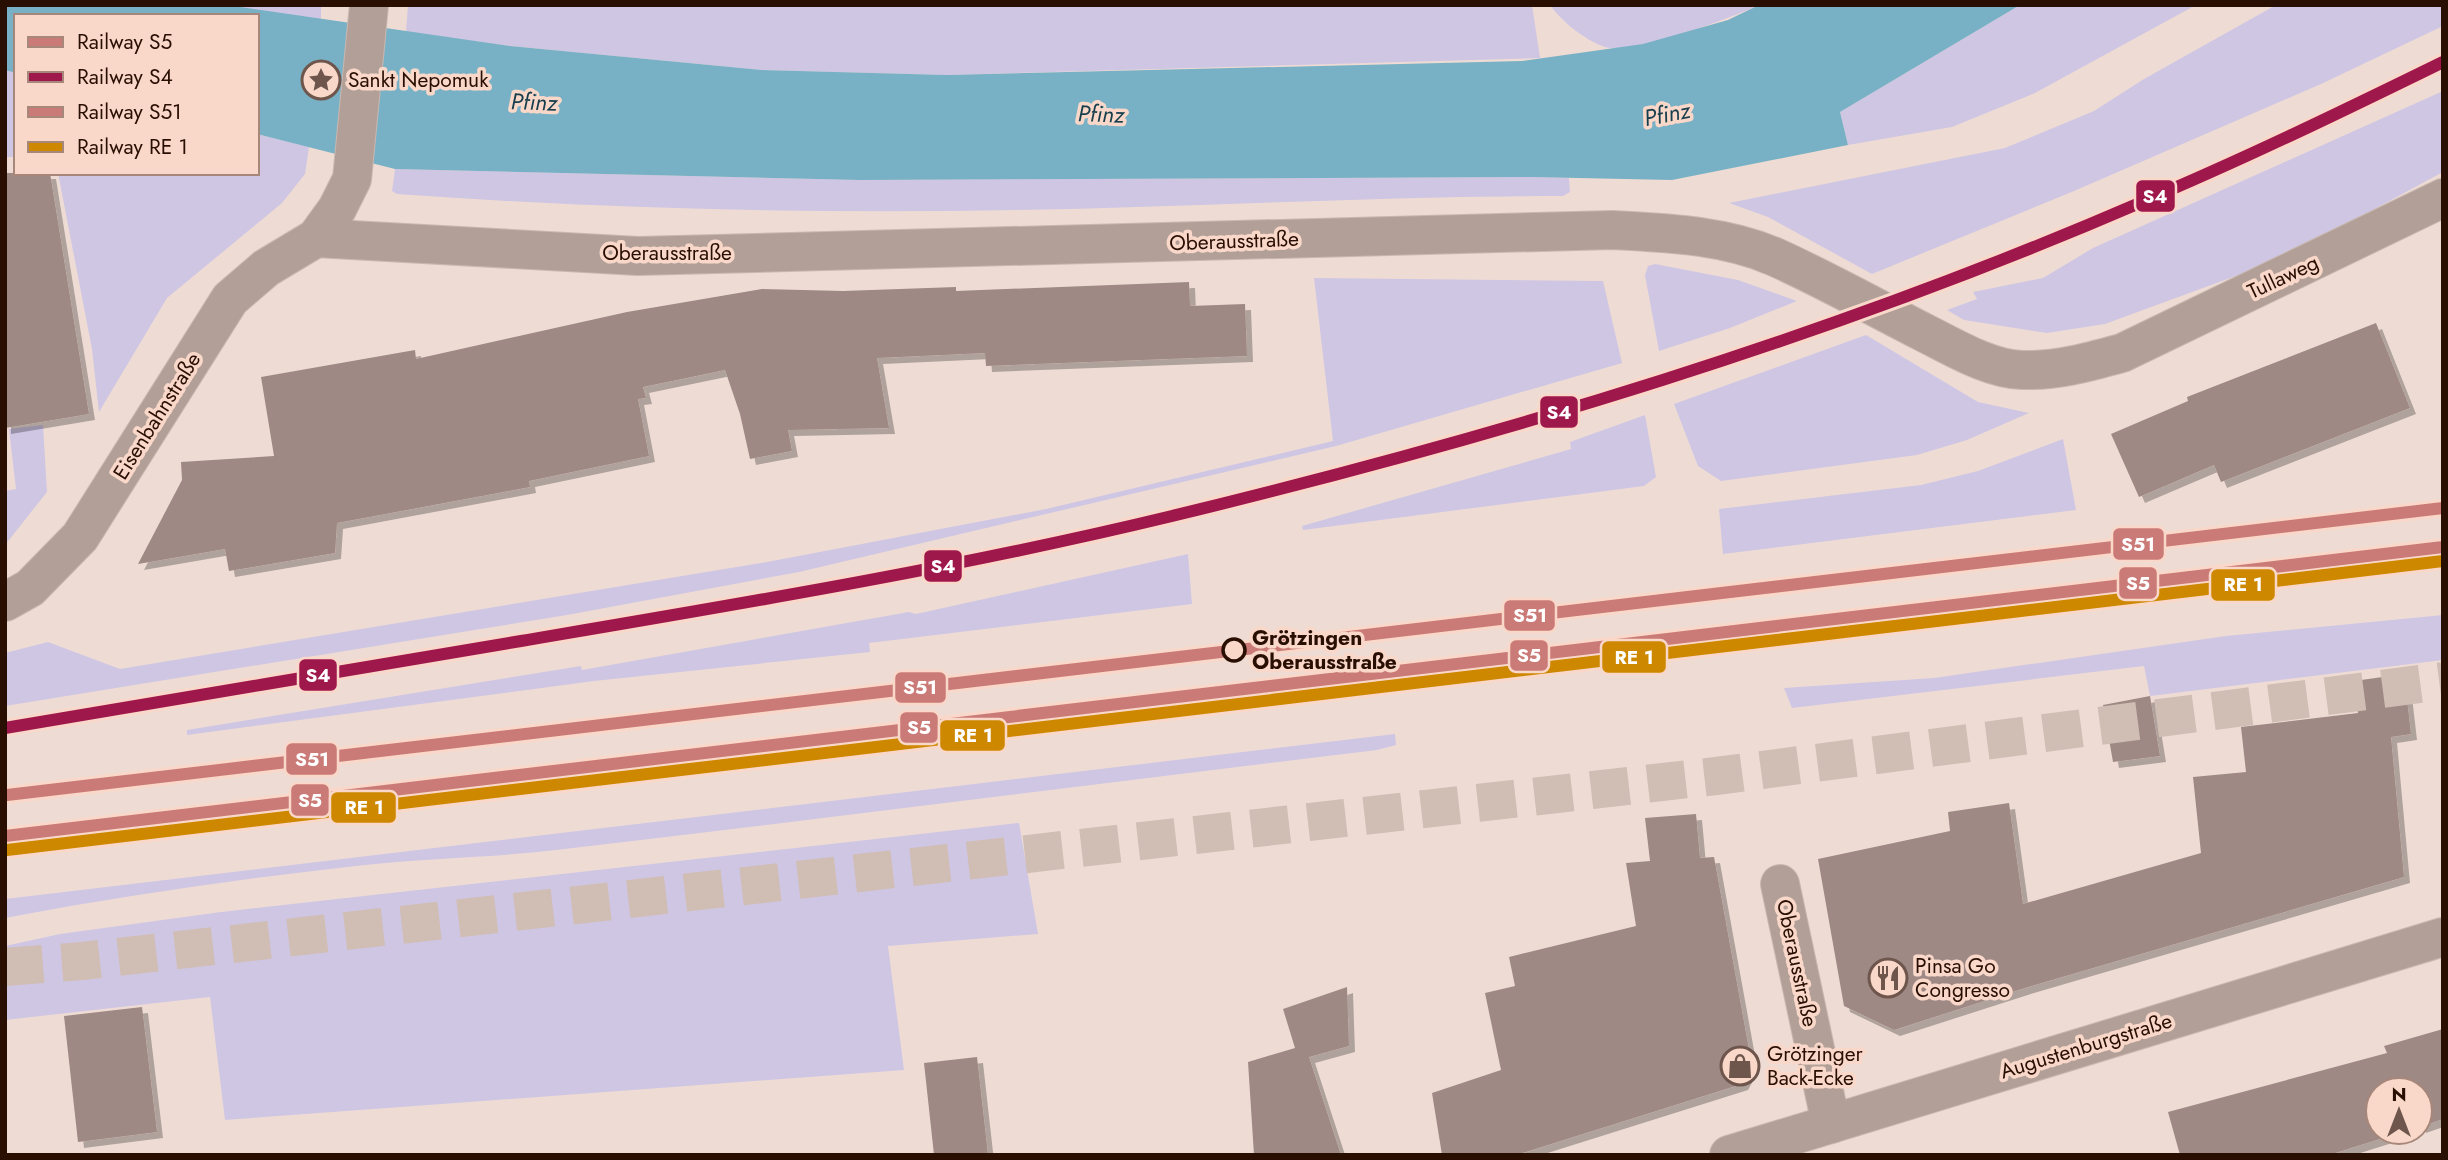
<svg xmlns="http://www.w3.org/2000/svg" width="2448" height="1160" font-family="Jost,sans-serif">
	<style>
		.green { fill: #cfc6e4 }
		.water { fill: #78b1c5 }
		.building { fill: #9f8985; filter: url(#shadow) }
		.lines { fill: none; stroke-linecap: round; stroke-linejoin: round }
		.trunk-tunnel { stroke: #d0bdb4; stroke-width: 38; stroke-dasharray: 38 19; stroke-linecap: butt }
		.minor-casing { stroke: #c9b8b1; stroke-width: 40 }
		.tertiary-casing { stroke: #c9b8b1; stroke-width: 40 }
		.minor { stroke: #b2a098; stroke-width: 38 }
		.tertiary { stroke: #b2a098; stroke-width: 38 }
		.rail-1-casing { stroke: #f9d8ca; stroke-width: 18 }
		.rail-2-casing { stroke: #f9d8ca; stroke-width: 18 }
		.rail-3-casing { stroke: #f9d8ca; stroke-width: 18 }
		.rail-4-casing { stroke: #f9d8ca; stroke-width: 18 }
		.rail-1 { stroke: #cb7b77; stroke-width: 12 }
		.rail-2 { stroke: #9f184c; stroke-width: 12 }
		.rail-3 { stroke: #cb7b77; stroke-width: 12 }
		.rail-4 { stroke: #ce8800; stroke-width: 12 }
		.stop-dot { fill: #f9d8ca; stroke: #290e02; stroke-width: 3.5 }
		.labels { text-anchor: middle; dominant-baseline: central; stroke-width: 7; stroke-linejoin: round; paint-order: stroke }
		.poi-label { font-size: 21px; fill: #290e02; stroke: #f9d8ca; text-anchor: start }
		.street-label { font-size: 21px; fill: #290e02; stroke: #f9d8ca }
		.stop-label { font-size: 21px; font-weight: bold; fill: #290e02; stroke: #f9d8ca; text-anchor: start }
		.water-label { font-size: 23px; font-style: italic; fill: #163e4c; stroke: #f9d8ca }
		.line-badge { stroke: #f9d8ca; stroke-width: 2.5 }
		.badge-label { font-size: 19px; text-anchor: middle; font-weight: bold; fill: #fff }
	</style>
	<defs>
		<filter id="shadow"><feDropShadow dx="6" dy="6" stdDeviation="0" flood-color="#0004"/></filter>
	</defs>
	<rect width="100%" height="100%" fill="#eedcd4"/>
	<!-- green -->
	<g class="green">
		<path d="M226 5H321V20Z"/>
		<path d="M408 5H1532L1540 58 947 75 762 70 510 46 406 32Z"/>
		<path d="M1550 5H1759C1734 17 1629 56 1605 47 1585 40 1562 22 1550 5Z"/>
		<path d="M2020 5H2196L2035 93 1952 127 1848 145 1840 112Z"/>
		<path d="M2276 5H2443V26L2321 84 2074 191 1872 274 1768 217 1729 203 2005 148 2094 111 2144 79Z"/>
		<path d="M5 70 16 73V157H5Z"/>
		<path d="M2443 91V172L2282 259 2105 324 2047 333 1964 320 1947 310 1977 299 1973 292 2043 278 2093 248Z"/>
		<path d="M257 134 309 147 305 174 282 203 167 298 99 412 92 349 58 173H257Z"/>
		<path d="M395 169 859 180 1530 177 1569 178 1570 192 1563 196C1382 196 1200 207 1018 210 811 214 604 209 397 194L392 191Z"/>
		<path d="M1655 264 1738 280 1797 301 1730 328 1659 351 1645 275 1648 266Z"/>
		<path d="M1314 278 1603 281 1622 363 1336 446 799 572 567 615 5 706V653L48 642 120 669 767 562 1046 509 1333 441Z"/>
		<path d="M1866 335 1978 402 2029 413 1967 440 1917 455 1721 481 1698 466 1674 404Z"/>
		<path d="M1645 415 1656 477 1644 486 1303 530 1302 526 1571 449 1570 442Z"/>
		<path d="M43 425 47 492 5 545V491L16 489 9 429Z"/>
		<path d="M2063 439 2076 510 1723 554 1719 509 1921 485 1978 471Z"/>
		<path d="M1188 554 1192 604 869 643 870 652 594 681 187 735V730L581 666 582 670 909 612 916 614Z"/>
		<path d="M2443 615V660L2150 696 2144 666 1792 708 1784 688 1934 678 2226 636Z"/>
		<path d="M1395 734 1396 745 1377 750C1103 783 830 818 556 850 490 858 422 858 356 866 238 879 121 896 5 918V899Z"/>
		<path d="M1019 823 1038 934 888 946 904 1070 225 1120 210 997 5 1020V946L60 934 221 912Z"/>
	</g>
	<!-- water -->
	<path class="water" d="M5 5H226L510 46 762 70 947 75 1522 61 1643 44 1728 20 1759 5H2020L1840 112 1848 145 1672 180 1530 177 859 180 395 169 257 134V16H16V73L5 70Z"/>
	<!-- building -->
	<g class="building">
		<path d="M5 173H50L89 414 5 428Z"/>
		<path d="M1189 282 1190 306 1245 304 1247 356 986 366 985 353 877 358 889 428 788 430 792 451 750 459 740 414 725 370 643 387 646 398 638 399 649 456 529 481 530 487 337 523 335 553 229 571 225 549 138 564 182 480 181 462 274 456 261 377 415 350 416 359 627 312 762 289 843 291 956 287V291Z"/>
		<path d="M2376 323 2410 408 2221 482 2214 465 2139 497 2111 434 2188 401 2187 397Z"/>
		<path d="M2404 674 2411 734 2391 737 2404 877 2028 987 1894 1030 1844 1006 1818 859 1950 831 1948 812 2009 803 2023 904 2201 853 2193 777 2246 772 2241 727 2358 713 2354 681Z"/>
		<path d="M2150 696 2160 756 2113 762 2103 705Z"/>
		<path d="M1696 814 1700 858 1714 857 1752 1066 1742 1084 1516 1155H1442L1432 1093 1501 1070 1485 993 1515 986 1509 957 1636 926 1626 863 1650 861 1645 818Z"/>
		<path d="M1347 987 1349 1046 1309 1057 1341 1155H1254L1248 1062 1295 1048 1283 1009Z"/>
		<path d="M142 1007 157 1132 78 1142 64 1016Z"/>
		<path d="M2443 1029V1119L2420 1127V1090H2378V1132H2402L2329 1155H2180L2168 1112 2387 1053 2384 1046Z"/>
		<path d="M977 1057 988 1155H934L924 1063Z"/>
	</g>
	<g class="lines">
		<!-- trunk-tunnel -->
		<path class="trunk-tunnel" d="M5 967 82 961 1716 776 2443 681"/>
		<defs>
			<g id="minor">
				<path d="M316 238 638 256 1613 230C1667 233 1725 235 1775 257 1826 280 1874 307 1923 332 1953 347 1989 369 2022 370 2057 371 2089 362 2122 353L2443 198"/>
				<path d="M5 602 30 588 80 537 230 299 266 268 316 238 337 209 352 179 369 5"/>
				<path d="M1780 884 1831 1124"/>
			</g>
			<path id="tertiary" d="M1729 1155 2443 937"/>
		</defs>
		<!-- minor casing -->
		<use href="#minor" class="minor-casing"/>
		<!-- tertiary casing -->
		<use href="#tertiary" class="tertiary-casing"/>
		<!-- minor -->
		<use href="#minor" class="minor"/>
		<!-- tertiary -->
		<use href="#tertiary" class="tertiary"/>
		<defs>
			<path id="rail-1" d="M5 836 2443 547"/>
			<path id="rail-2" d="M5 728C177 700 349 669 521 641 739 604 957 568 1172 516 1502 436 1830 337 2142 202 2244 159 2343 111 2443 62"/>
			<path id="rail-3" d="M7 795 2443 508"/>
			<path id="rail-4" d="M7 850 2443 561"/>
		</defs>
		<!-- rail-1 casing -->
		<use href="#rail-1" class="rail-1-casing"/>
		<!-- rail-2 casing -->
		<use href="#rail-2" class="rail-2-casing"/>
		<!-- rail-3 casing -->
		<use href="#rail-3" class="rail-3-casing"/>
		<!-- rail-4 casing -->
		<use href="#rail-4" class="rail-4-casing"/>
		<!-- rail-1 -->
		<use href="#rail-1" class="rail-1"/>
		<!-- rail-2 -->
		<use href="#rail-2" class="rail-2"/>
		<!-- rail-3 -->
		<use href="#rail-3" class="rail-3"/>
		<!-- rail-4 -->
		<use href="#rail-4" class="rail-4"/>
	</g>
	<!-- icons -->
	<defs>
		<symbol id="sight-ring" viewBox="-11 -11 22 22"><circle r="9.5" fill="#f9d8ca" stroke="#6e564c" stroke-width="1.5"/><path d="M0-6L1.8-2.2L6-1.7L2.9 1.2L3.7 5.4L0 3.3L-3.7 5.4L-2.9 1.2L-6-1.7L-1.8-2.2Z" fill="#6e564c"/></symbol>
		<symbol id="restaurant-ring" viewBox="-11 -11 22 22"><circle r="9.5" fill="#f9d8ca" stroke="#6e564c" stroke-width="1.5"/><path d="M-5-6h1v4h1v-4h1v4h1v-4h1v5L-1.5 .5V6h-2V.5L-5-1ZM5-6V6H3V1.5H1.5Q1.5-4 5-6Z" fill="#6e564c"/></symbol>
		<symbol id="shop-ring" viewBox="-11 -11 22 22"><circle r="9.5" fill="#f9d8ca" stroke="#6e564c" stroke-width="1.5"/><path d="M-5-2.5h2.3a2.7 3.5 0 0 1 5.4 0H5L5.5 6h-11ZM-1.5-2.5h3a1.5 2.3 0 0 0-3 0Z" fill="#6e564c"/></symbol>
	</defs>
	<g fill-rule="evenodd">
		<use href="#sight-ring" x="299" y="58" width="44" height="44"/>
		<use href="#restaurant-ring" x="1866" y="956" width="44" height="44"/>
		<use href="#shop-ring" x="1718" y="1044" width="44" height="44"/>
	</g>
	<!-- markers -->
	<circle class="stop-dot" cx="1234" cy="650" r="11"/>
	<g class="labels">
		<!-- poi labels -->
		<g class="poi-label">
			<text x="348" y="80">Sankt Nepomuk</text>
			<text x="1915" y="966">Pinsa Go<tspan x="1915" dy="24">Congresso</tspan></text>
			<text x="1767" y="1054">Grötzinger<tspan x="1767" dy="24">Back-Ecke</tspan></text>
		</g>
		<!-- street labels -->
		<g class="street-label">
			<text transform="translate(1234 241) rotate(-2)">Oberausstraße</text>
			<text x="667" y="253">Oberausstraße</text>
			<text transform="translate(2283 277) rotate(-25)">Tullaweg</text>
			<text transform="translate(157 416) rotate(-58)">Eisenbahnstraße</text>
			<text transform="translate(1797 963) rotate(78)">Oberausstraße</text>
			<text transform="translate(2086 1046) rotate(-17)">Augustenburgstraße</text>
		</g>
		<!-- stop labels -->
		<g class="stop-label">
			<text x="1252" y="638">Grötzingen<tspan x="1252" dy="24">Oberausstraße</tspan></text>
		</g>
		<!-- water labels -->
		<g class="water-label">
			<text transform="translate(534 102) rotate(2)">Pfinz</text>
			<text transform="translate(1101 114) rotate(2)">Pfinz</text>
			<text transform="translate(1667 114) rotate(-11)">Pfinz</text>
		</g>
	</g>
	<g class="line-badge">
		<rect x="2135" y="179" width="41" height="34" rx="7" fill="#9f184c"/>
		<rect x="1539" y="395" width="40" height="34" rx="7" fill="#9f184c"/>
		<rect x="2112" y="527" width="53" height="34" rx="7" fill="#cb7b77"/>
		<rect x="923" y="549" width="40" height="34" rx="7" fill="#9f184c"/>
		<rect x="2118" y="566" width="40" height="34" rx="7" fill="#cb7b77"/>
		<rect x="2210" y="568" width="66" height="34" rx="7" fill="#ce8800"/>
		<rect x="1503" y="599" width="53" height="33" rx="7" fill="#cb7b77"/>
		<rect x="1509" y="639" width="40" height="33" rx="7" fill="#cb7b77"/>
		<rect x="1601" y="640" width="66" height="34" rx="7" fill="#ce8800"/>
		<rect x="298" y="658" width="40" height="34" rx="7" fill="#9f184c"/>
		<rect x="894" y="671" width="53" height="33" rx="7" fill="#cb7b77"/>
		<rect x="899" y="711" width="40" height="33" rx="7" fill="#cb7b77"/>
		<rect x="939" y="719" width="67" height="33" rx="7" fill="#ce8800"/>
		<rect x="285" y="742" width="53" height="34" rx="7" fill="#cb7b77"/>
		<rect x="290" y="783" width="40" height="34" rx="7" fill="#cb7b77"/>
		<rect x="330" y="791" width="67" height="33" rx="7" fill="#ce8800"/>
	</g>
	<g class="badge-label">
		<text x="2155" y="203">S4</text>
		<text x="1559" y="419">S4</text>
		<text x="2138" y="551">S51</text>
		<text x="943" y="573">S4</text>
		<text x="2138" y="590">S5</text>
		<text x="2243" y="591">RE 1</text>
		<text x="1530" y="622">S51</text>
		<text x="1529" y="662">S5</text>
		<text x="1634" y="664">RE 1</text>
		<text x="318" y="682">S4</text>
		<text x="920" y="694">S51</text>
		<text x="919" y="734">S5</text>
		<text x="973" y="742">RE 1</text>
		<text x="312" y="766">S51</text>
		<text x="310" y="807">S5</text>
		<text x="364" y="814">RE 1</text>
	</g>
	<!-- border -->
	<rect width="2448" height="1160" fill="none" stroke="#290e02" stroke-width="14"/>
	<!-- legend -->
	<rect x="14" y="14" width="245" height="161" fill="#f9d8ca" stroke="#a6877a" stroke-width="2"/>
	<rect x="28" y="37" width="35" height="10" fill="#cb7b77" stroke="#a6877a" stroke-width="2"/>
	<text x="77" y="49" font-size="21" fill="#290e02">Railway S5</text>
	<rect x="28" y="72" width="35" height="10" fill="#9f184c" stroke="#a6877a" stroke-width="2"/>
	<text x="77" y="84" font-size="21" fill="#290e02">Railway S4</text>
	<rect x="28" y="107" width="35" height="10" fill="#cb7b77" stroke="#a6877a" stroke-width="2"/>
	<text x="77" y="119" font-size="21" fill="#290e02">Railway S51</text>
	<rect x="28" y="142" width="35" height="10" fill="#ce8800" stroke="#a6877a" stroke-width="2"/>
	<text x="77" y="154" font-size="21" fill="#290e02">Railway RE 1</text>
	<!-- north arrow -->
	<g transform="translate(2399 1111)"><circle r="33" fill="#f9d8ca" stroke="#a6877a" stroke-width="2"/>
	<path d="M0-5L12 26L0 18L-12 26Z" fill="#6e564c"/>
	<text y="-10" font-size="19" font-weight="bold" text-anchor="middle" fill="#290e02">N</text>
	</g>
</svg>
